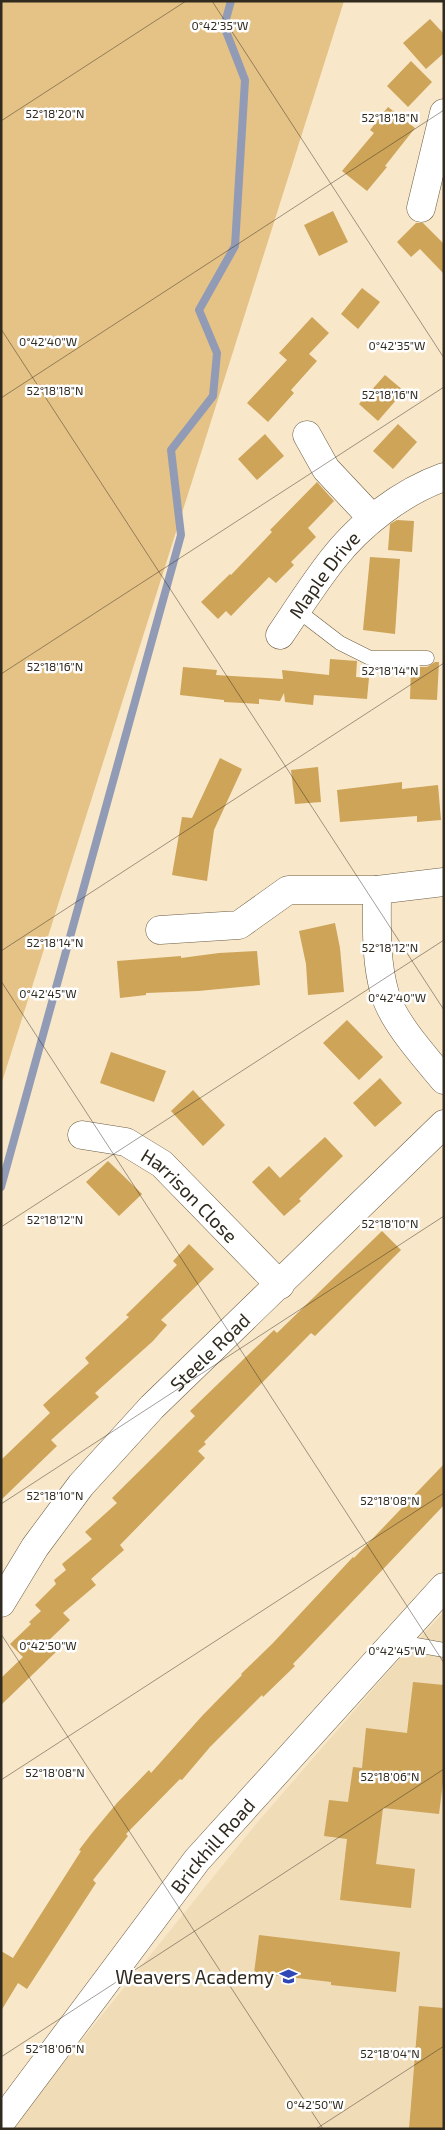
<svg xmlns="http://www.w3.org/2000/svg" width="445" height="2130" font-family="'Exo 2',sans-serif">
	<style>
		.built { fill: #f1dcb8 }
		.park { fill: #e5c285 }
		.lines { fill: none; stroke-linecap: round; stroke-linejoin: round }
		.stream { stroke: #919bb6; stroke-width: 8 }
		.building { fill: #cda458 }
		.service-casing { stroke: #6c5d43; stroke-width: 15 }
		.minor-casing { stroke: #6c5d43; stroke-width: 29 }
		.tertiary-casing { stroke: #6c5d43; stroke-width: 29 }
		.service { stroke: #fff; stroke-width: 14 }
		.minor { stroke: #fff; stroke-width: 28 }
		.tertiary { stroke: #fff; stroke-width: 28 }
		.ticks { fill: none; stroke: #302a1f; stroke-width: 1; stroke-opacity: 0.45 }
		.labels { text-anchor: middle; dominant-baseline: central; stroke-width: 5; stroke-linejoin: round; paint-order: stroke }
		.street-label { font-size: 19px; fill: #302a1f; stroke: #fff }
		.poi-label { font-size: 19px; fill: #302a1f; stroke: #fff; text-anchor: end }
		.ticks-label { font-size: 12px; text-anchor: middle; fill: #302a1f; stroke: #fff; stroke-width: 5; stroke-linejoin: round; paint-order: stroke }
	</style>
	<rect width="100%" height="100%" fill="#f8e7c9"/>
	<!-- built -->
	<path class="built" d="M444 1612V2129H10L256 1824 394 1665Z"/>
	<!-- park -->
	<path class="park" d="M1 1H344L1 1085Z"/>
	<g class="lines">
		<!-- stream -->
		<path class="stream" d="M1 1187 181 535 171 450 213 396 217 353 199 310 235 246 245 80 224 26 231 1"/>
	</g>
	<!-- building -->
	<g class="building">
		<path d="M430 19 444 34V53L426 69 403 43Z"/>
		<path d="M411 61 432 82 408 107 387 86Z"/>
		<path d="M388 107 415 128 385 166 387 167 367 191 342 171 374 133 370 130Z"/>
		<path d="M333 211 348 242 319 256 304 225Z"/>
		<path d="M416 223H423L444 244V274L420 249 411 257 397 242Z"/>
		<path d="M362 288 380 302 358 329 341 314Z"/>
		<path d="M312 317 329 333 309 354 317 361 291 390 294 393 268 422 247 403 287 360 279 353Z"/>
		<path d="M385 375 404 391 378 421 359 404Z"/>
		<path d="M398 424 417 442 393 469 373 451Z"/>
		<path d="M265 434 284 456 257 480 238 459Z"/>
		<path d="M317 482 334 501 308 528 316 537 291 562 294 565 276 583 269 577 231 616 226 611 218 619 201 602 230 574 231 575 272 532 270 530Z"/>
		<path d="M397 520 414 521 412 552 388 550 390 524Z"/>
		<path d="M370 557 400 559 395 634 363 630Z"/>
		<path d="M330 659 357 661 356 677 369 678 367 699 314 695 313 705 285 702 284 693 280 701 259 699V704L224 702V700L180 695 183 667 217 670 216 675 283 679 282 670 329 675Z"/>
		<path d="M435 662H439L437 700 410 699 411 667H427Z"/>
		<path d="M220 758 242 769 214 830 207 881 172 875 182 817 192 818Z"/>
		<path d="M318 767 321 802 295 804 291 770Z"/>
		<path d="M402 782V789L438 785 441 820 417 822V816L340 822 337 790Z"/>
		<path d="M335 923 340 948 344 992 308 995 306 964 299 931Z"/>
		<path d="M257 951 260 985 198 991 146 993V995L120 998 117 961 181 956V958L219 953Z"/>
		<path d="M347 1020 383 1057 359 1080 323 1043Z"/>
		<path d="M111 1052 166 1071 154 1102 100 1083Z"/>
		<path d="M380 1078 402 1103 375 1127 353 1103Z"/>
		<path d="M193 1090 225 1125 203 1146 171 1111Z"/>
		<path d="M325 1137 343 1156 299 1199 301 1201 284 1216 252 1182 269 1166 280 1178Z"/>
		<path d="M108 1161 142 1194 119 1216 86 1182Z"/>
		<path d="M382 1231 401 1250 315 1336 311 1333 204 1442 206 1444 198 1451 205 1458 120 1545 124 1550 91 1579 96 1585 63 1613 70 1620 47 1642 57 1651 1 1705V1678L23 1657 10 1644 31 1624 29 1622 41 1611 35 1605 56 1584 54 1580 66 1570 62 1564 92 1539 85 1532 117 1503 112 1498 195 1416 190 1411 274 1330 277 1333Z"/>
		<path d="M189 1244 214 1269 161 1320 167 1325 153 1341 95 1393 99 1397 51 1440 57 1446 1 1500V1460L50 1413 43 1405 89 1363 85 1358 129 1317 126 1315 177 1265 173 1261Z"/>
		<path d="M444 1464V1505L293 1664 295 1666 263 1697 262 1695 210 1747 182 1780 180 1779 126 1834 128 1836 93 1880 96 1883 27 1989 18 1983 1 2011V1951L13 1958 81 1851 79 1850 92 1833 117 1803 149 1770 151 1773 202 1716 242 1675 241 1674 273 1643 353 1557 354 1558Z"/>
		<path d="M413 1682 444 1685V1774L439 1814 383 1808 376 1864 415 1869 411 1908 340 1900 347 1839 324 1836 329 1800 348 1802 353 1767 362 1768 366 1728 407 1733Z"/>
		<path d="M259 1935 400 1952 396 1992 331 1985V1982L254 1973Z"/>
		<path d="M419 2006 444 2008V2129H409Z"/>
	</g>
	<g class="lines">
		<defs>
			<g id="service">
				<path d="M297 610 340 643 370 658H427"/>
				<path d="M394 1641 444 1650"/>
			</g>
			<g id="minor">
				<path d="M421 208 444 113"/>
				<path d="M307 435 326 469 372 518"/>
				<path id="s1" d="M280 635C297 610 314 583 333 559 360 524 402 492 444 477"/>
				<path d="M377 890C377 924 375 960 385 994 393 1022 425 1057 444 1080"/>
				<path d="M160 930 239 925 288 890H377L444 882"/>
				<path id="s2" d="M82 1135 126 1142 162 1164 280 1285"/>
				<path id="s3" d="M1 1603 35 1547 81 1485 152 1407 444 1124"/>
			</g>
			<g id="tertiary">
				<path id="s4" d="M1 2122 197 1860 444 1587"/>
			</g>
		</defs>
		<!-- service casing -->
		<use href="#service" class="service-casing"/>
		<!-- minor casing -->
		<use href="#minor" class="minor-casing"/>
		<!-- tertiary casing -->
		<use href="#tertiary" class="tertiary-casing"/>
		<!-- service -->
		<use href="#service" class="service"/>
		<!-- minor -->
		<use href="#minor" class="minor"/>
		<!-- tertiary -->
		<use href="#tertiary" class="tertiary"/>
	</g>
	<!-- ticks -->
	<path class="ticks" d="M212 1 444 358M1 121 186 1M1 329 444 1010M1 398 444 110M1 674 444 387M1 951 444 663M1 981 444 1663M1 1227 444 940M1 1504 444 1216M1 1634 323 2129M1 1780 444 1493M1 2057 444 1769M316 2129 444 2046"/>
	<!-- icons -->
	<defs>
		<symbol id="school-bare" viewBox="-9 -9 18 18"><path d="M0-5L7-2L0 1L-7-2ZM-4 1L0 2.5L4 1V4Q0 6-4 4Z" fill="#3047b8" stroke="#fff" stroke-width="2.5" paint-order="stroke"/></symbol>
	</defs>
	<g fill-rule="evenodd">
		<use href="#school-bare" x="276" y="1964" width="25" height="25"/>
	</g>
	<g class="labels">
		<!-- street labels -->
		<g class="street-label">
			<text stroke="none"><textPath href="#s1" startOffset="75">Maple Drive</textPath></text>
			<text stroke="none"><textPath href="#s2" startOffset="128">Harrison Close</textPath></text>
			<text stroke="none"><textPath href="#s3" startOffset="328">Steele Road</textPath></text>
			<text stroke="none"><textPath href="#s4" startOffset="348">Brickhill Road</textPath></text>
		</g>
		<!-- poi labels -->
		<g class="poi-label">
			<text x="274" y="1976">Weavers Academy</text>
		</g>
	</g>
	<g class="ticks-label">
		<text x="220" y="30">0°42'35"W</text>
		<text x="55" y="118">52°18'20"N</text>
		<text x="390" y="122">52°18'18"N</text>
		<text x="48" y="346">0°42'40"W</text>
		<text x="397" y="350">0°42'35"W</text>
		<text x="55" y="395">52°18'18"N</text>
		<text x="390" y="399">52°18'16"N</text>
		<text x="55" y="671">52°18'16"N</text>
		<text x="390" y="675">52°18'14"N</text>
		<text x="55" y="947">52°18'14"N</text>
		<text x="390" y="952">52°18'12"N</text>
		<text x="48" y="998">0°42'45"W</text>
		<text x="397" y="1002">0°42'40"W</text>
		<text x="55" y="1224">52°18'12"N</text>
		<text x="390" y="1228">52°18'10"N</text>
		<text x="55" y="1500">52°18'10"N</text>
		<text x="390" y="1505">52°18'08"N</text>
		<text x="48" y="1650">0°42'50"W</text>
		<text x="397" y="1655">0°42'45"W</text>
		<text x="55" y="1777">52°18'08"N</text>
		<text x="390" y="1781">52°18'06"N</text>
		<text x="55" y="2053">52°18'06"N</text>
		<text x="390" y="2058">52°18'04"N</text>
		<text x="315" y="2109">0°42'50"W</text>
	</g>
	<!-- border -->
	<rect width="445" height="2130" fill="none" stroke="#302a1f" stroke-width="5"/>
</svg>
